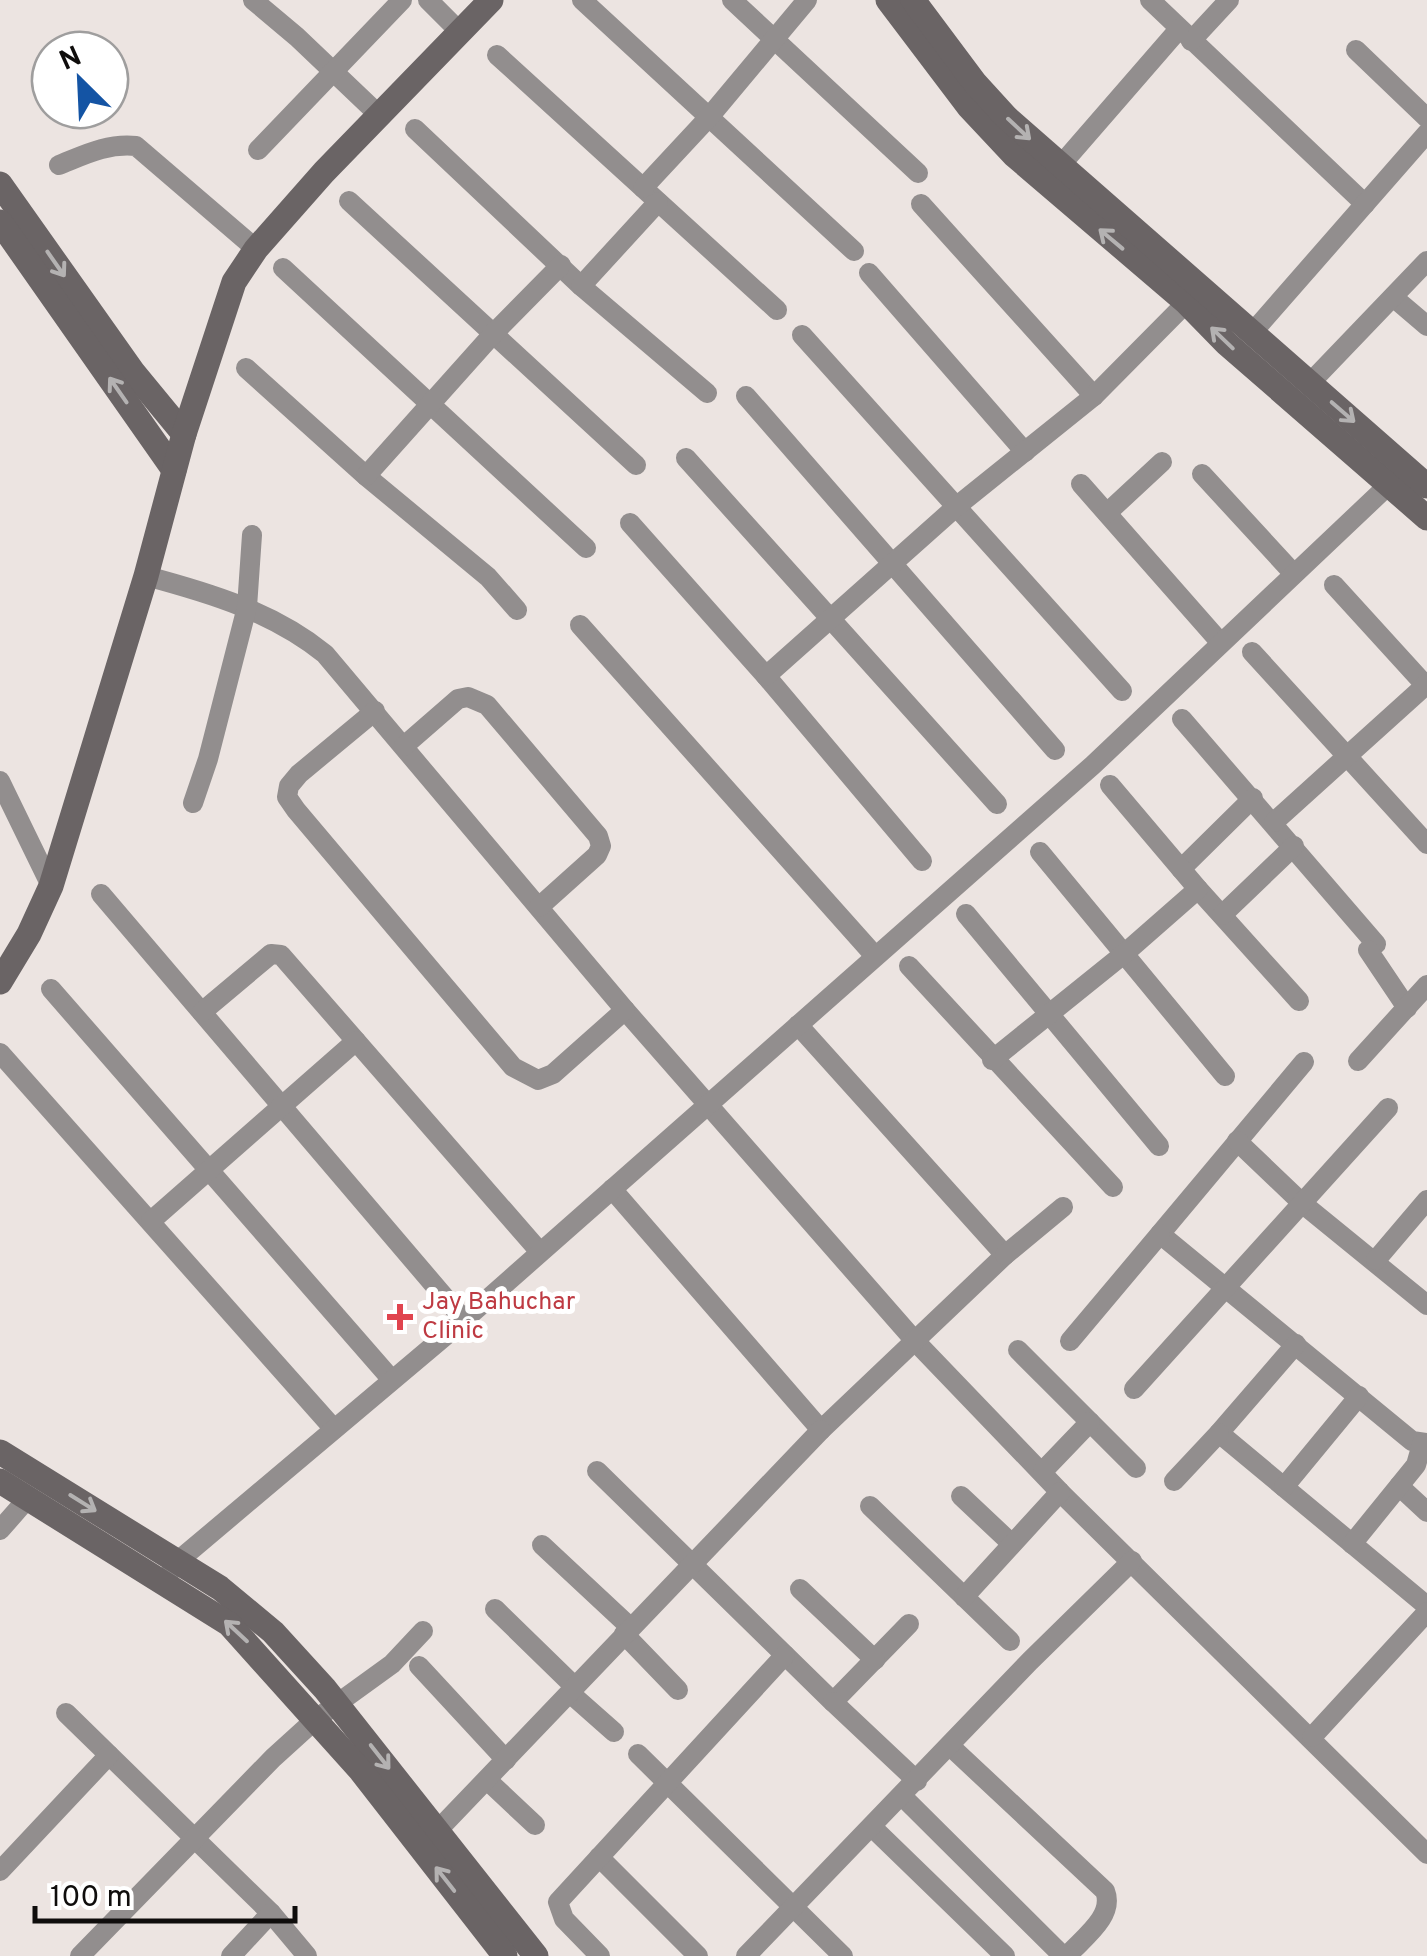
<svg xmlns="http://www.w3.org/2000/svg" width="1427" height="1956" font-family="Overpass,sans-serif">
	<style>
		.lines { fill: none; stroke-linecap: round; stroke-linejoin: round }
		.street { stroke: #928e8e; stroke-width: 20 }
		.secondary { stroke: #6a6465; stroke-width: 25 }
		.oneway { stroke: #b4b2b2 }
		.health-dot { fill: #e0444e; stroke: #fff; stroke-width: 4 }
		.labels { text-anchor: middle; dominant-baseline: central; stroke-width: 10; stroke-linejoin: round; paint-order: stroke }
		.health-label { font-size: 25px; fill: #be3a42; stroke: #fff; text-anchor: start }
	</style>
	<rect width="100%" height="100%" fill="#ece4e1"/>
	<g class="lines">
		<!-- street -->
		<g class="street">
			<path d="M253 0 297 37 380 116"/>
			<path d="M428 0 460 32"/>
			<path d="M582 0 854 251"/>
			<path d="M732 0 918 173"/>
			<path d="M1150 0 1365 204"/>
			<path d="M1191 41 1229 0"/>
			<path d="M1356 50 1427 118"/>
			<path d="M497 55 777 310"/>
			<path d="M415 129 581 286 707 393"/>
			<path d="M258 150 402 0"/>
			<path d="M59 165C84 155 107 143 136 146L256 249"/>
			<path d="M1060 166 1179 29"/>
			<path d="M643 188 710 116 807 0"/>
			<path d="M349 201 636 465"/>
			<path d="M921 204 1094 396"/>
			<path d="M283 268 586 548"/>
			<path d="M869 273 1025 452"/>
			<path d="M581 286 658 202"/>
			<path d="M1393 297 1427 326"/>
			<path d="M1252 333 1427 133"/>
			<path d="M802 335 1122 691"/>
			<path d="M246 368 366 476 488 577 517 610"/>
			<path d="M1310 383 1427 261"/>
			<path d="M746 396 1055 750"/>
			<path d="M686 458 997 804"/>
			<path d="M1202 474 1294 574"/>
			<path d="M366 476 493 334 561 265"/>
			<path d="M1081 484 1220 642"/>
			<path d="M1107 513 1162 462"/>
			<path d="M630 523 766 676 922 861"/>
			<path d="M146 576C210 593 273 612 325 654L625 1010 915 1341 1060 1492 1427 1854"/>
			<path d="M1334 585 1427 687"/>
			<path d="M580 625 875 956"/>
			<path d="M1252 652 1427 844"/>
			<path d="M766 676 957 506 1094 396 1197 292"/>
			<path d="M375 711 299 774 289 786 287 797 296 810 513 1067 538 1080 553 1074 625 1010"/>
			<path d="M1182 719 1376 944"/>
			<path d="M404 746 458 699 468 697 487 705 598 836 601 846 597 855 539 907"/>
			<path d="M0 781 51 886"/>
			<path d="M193 803 208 759 247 607 252 535"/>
			<path d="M1274 822 1427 684"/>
			<path d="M1040 852 1225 1076"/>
			<path d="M1181 869 1253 798"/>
			<path d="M1198 889 1299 1001"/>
			<path d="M101 894 464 1320"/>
			<path d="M966 914 1159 1146"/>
			<path d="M1222 915 1294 846"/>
			<path d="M1368 950 1407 1008"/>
			<path d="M909 966 1113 1187"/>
			<path d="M51 989 392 1380"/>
			<path d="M202 1012 271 954 281 955 540 1252"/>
			<path d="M0 1053 334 1429"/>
			<path d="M992 1060 1125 953 1198 889 1110 785"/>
			<path d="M1358 1061 1427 985"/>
			<path d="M1304 1062 1160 1234 1412 1441 1427 1443"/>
			<path d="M1237 1141 1303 1204 1427 1305"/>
			<path d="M612 1189 821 1430 1005 1255 798 1025"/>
			<path d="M151 1221 356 1041"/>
			<path d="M1005 1255 1063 1207"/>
			<path d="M1376 1260 1427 1200"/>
			<path d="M1070 1341 1160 1234"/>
			<path d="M1296 1344 1219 1433 1427 1606"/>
			<path d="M1018 1350 1136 1468"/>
			<path d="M1134 1389 1388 1108"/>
			<path d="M597 1471 833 1702 909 1624"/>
			<path d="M1043 1471 1090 1422"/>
			<path d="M1174 1481 1219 1433"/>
			<path d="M1399 1486 1427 1512"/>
			<path d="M1284 1487 1359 1396"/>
			<path d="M961 1496 1012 1544"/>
			<path d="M870 1506 1010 1641"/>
			<path d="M0 1530 28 1498"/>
			<path d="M1352 1544 1416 1465 1422 1444"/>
			<path d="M542 1545 630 1627"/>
			<path d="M171 1571 178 1561 464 1320 1093 765 1398 476"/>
			<path d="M800 1589 875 1660"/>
			<path d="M964 1597 1060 1492"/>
			<path d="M495 1609 575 1687"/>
			<path d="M624 1634 678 1690"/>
			<path d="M419 1666 506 1760"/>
			<path d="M571 1694 614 1732"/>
			<path d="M833 1702 917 1781"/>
			<path d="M66 1713 271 1913 307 1956"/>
			<path d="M1312 1737 1427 1612"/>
			<path d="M950 1746 1105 1891C1115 1916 1083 1938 1067 1956"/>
			<path d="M638 1754 843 1956"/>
			<path d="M487 1780 535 1825"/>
			<path d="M902 1796 1063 1956"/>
			<path d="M872 1827 1005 1956"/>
			<path d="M437 1831 821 1430"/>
			<path d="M599 1857 698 1956"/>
			<path d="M0 1871 109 1755"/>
			<path d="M80 1956 273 1758 316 1719 392 1664 423 1631"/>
			<path d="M231 1956 271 1913"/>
			<path d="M600 1956 564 1919 558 1902 785 1655"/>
			<path d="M746 1956 1030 1661 1132 1561"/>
		</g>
		<!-- secondary -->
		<g class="secondary">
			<path d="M888 0 969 107 1014 155 1186 302 1226 343 1427 518"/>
			<path d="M913 0 975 83 1006 117 1427 486"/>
			<path d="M0 184 133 372 184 434"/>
			<path d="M0 222 174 470"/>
			<path d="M0 982 29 934 51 886 146 576 184 434 234 282 256 249 324 172 491 0"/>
			<path d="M0 1452 220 1588 273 1632 325 1689 536 1956"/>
			<path d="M0 1481 229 1624 361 1771 505 1956"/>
		</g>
	</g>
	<!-- one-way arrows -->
	<defs><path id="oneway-shaft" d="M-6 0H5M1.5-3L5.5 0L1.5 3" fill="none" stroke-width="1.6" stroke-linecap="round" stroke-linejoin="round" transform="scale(2.5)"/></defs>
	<g class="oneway">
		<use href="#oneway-shaft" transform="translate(1019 129) rotate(43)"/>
		<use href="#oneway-shaft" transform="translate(1111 239) rotate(-140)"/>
		<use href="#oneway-shaft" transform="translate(56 264) rotate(55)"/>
		<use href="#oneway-shaft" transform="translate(1222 338) rotate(-136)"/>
		<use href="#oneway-shaft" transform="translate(118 390) rotate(-125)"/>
		<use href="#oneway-shaft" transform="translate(1343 412) rotate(41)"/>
		<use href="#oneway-shaft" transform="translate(83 1503) rotate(32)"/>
		<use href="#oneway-shaft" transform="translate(236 1631) rotate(-137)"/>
		<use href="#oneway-shaft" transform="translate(380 1757) rotate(52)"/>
		<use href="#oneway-shaft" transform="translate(445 1879) rotate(-128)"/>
	</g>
	<!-- markers -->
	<path class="health-dot" d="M395 1302h10v10h10v10h-10v10h-10v-10h-10v-10h10z"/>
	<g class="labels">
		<!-- health labels -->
		<g class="health-label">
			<text x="422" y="1303">Jay Bahuchar<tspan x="422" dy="29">Clinic</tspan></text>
		</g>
	</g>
	<!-- north arrow -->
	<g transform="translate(80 80) rotate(336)"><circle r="48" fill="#ffffff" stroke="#9f9e9e" stroke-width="2.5"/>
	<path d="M0-8L18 38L0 25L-18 38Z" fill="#1454a4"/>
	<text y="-15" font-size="28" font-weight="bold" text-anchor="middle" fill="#0f0d0c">N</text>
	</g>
	<!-- scale -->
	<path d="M35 1906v15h260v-15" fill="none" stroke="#0f0d0c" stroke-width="5"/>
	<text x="50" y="1906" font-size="30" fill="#0f0d0c" stroke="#ffffff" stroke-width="8" paint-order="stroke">100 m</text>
</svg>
